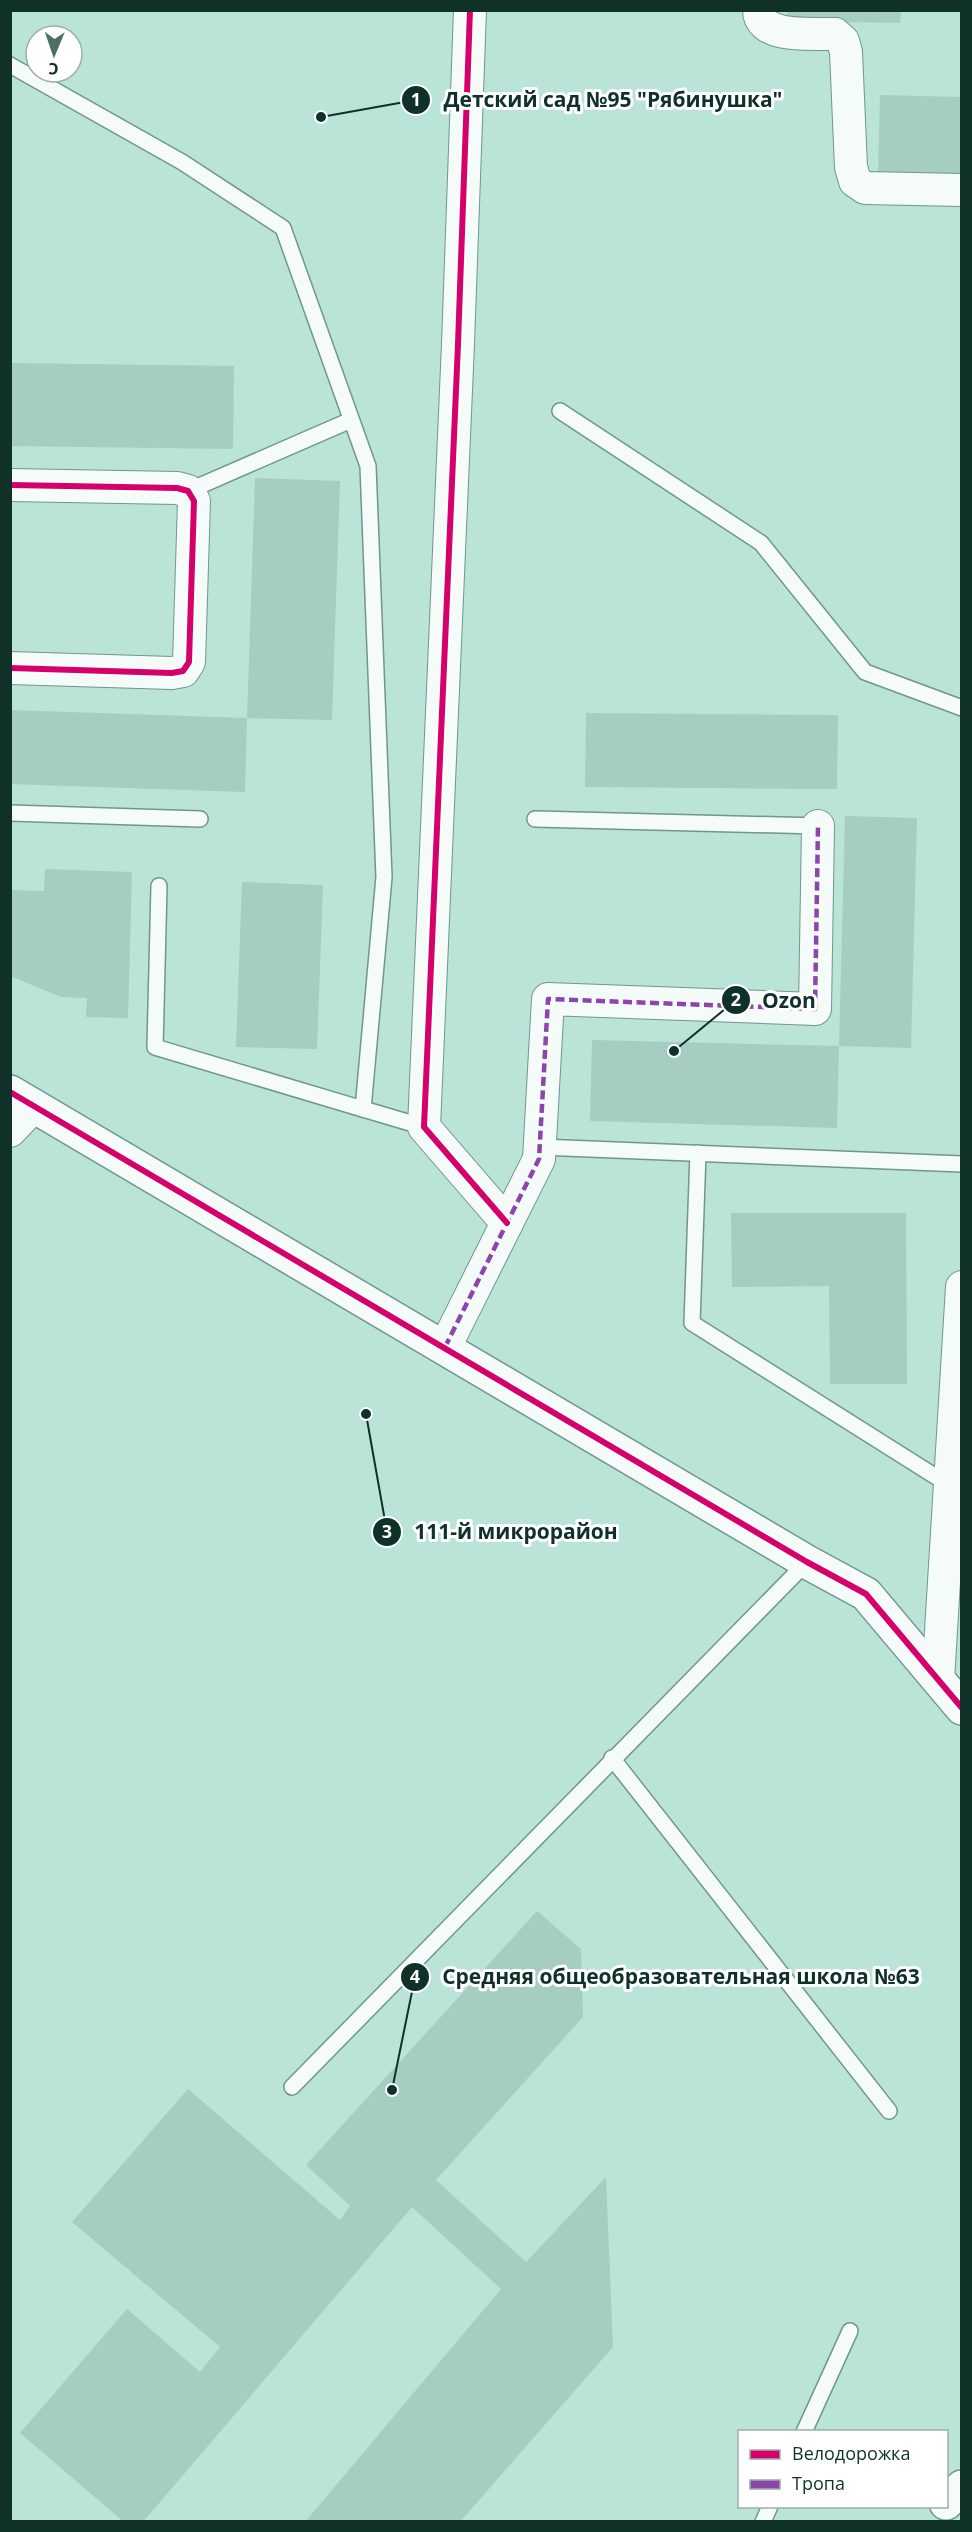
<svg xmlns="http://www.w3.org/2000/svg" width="972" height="2532" font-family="'Open Sans',sans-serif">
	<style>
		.building { fill: #a6cdc1 }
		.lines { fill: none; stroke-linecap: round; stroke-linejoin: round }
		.lane-casing { stroke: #72968c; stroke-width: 18 }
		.street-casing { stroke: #72968c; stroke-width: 34 }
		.secondary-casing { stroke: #72968c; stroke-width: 36 }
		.lane { stroke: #f4fbf9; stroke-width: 15 }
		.street { stroke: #f4fbf9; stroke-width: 32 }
		.secondary { stroke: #f4fbf9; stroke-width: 33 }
		.quiet { stroke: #8e44ad; stroke-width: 4.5; stroke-dasharray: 9 4.5; stroke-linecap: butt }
		.cycleway-casing { stroke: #fff; stroke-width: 10 }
		.cycleway { stroke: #d6006c; stroke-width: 6 }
		.leader { fill: none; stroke: #0f3128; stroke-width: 2 }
		.callout-dot { fill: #0f3128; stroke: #fff; stroke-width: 2 }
		.mark-label { font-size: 18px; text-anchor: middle; font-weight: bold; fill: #fff }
		.callout-label { font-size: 21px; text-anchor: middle; font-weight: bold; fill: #0f3128; stroke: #fff; stroke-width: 6; stroke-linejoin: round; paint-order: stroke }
	</style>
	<rect width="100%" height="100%" fill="#b9e4d7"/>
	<!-- building -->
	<g class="building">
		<path d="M788 10H901L900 23 787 21Z"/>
		<path d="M880 95 962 97V177L878 175Z"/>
		<path d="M10 363 234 366 233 449 10 446Z"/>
		<path d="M255 478 340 481 332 720 247 718 245 792 10 784V710L247 718Z"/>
		<path d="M586 713 838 715 837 789 585 787Z"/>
		<path d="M845 816 917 818 911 1048 839 1046Z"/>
		<path d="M45 869 132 872 128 1018 86 1017 87 998 61 997 10 976V890L44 891Z"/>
		<path d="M242 882 323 885 317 1049 236 1047Z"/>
		<path d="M592 1040 839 1046 837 1128 590 1121Z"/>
		<path d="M731 1213H906L907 1384H830L829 1286 732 1287Z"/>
		<path d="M537 1911 581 1949 583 2017 436 2180 526 2262 606 2177 613 2347 460 2522H305L501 2289 412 2207 143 2522H124L20 2433 127 2309 200 2372 220 2347 72 2222 188 2089 340 2220 350 2206 306 2165Z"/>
	</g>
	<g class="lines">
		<defs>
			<g id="lane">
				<path d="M10 65 182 162 283 228 368 466 384 877 363 1109 424 1127"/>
				<path d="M560 411 761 543 865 672 962 708"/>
				<path d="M188 491 351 420"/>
				<path d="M10 813 200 819"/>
				<path d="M535 819 818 826"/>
				<path d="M159 886 155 1047 363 1109"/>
				<path d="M540 1147 962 1164"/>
				<path d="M698 1153 692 1323 949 1485"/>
				<path d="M612 1758 889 2111"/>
				<path d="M292 2087 807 1562"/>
				<path d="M804 2432 850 2331"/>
				<path d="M763 2522 770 2506"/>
			</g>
			<g id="street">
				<path d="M470 10 458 344 424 1127 507 1223"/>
				<path d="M759 10C759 40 815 33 835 34L843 41 846 52 851 167 855 181 865 188 962 190"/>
				<path d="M10 485 177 488 188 491 194 501 189 662 183 671 172 673 10 668"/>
				<path d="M10 1131 34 1106"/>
				<path d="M445 1347 539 1159 548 999 815 1009 818 826"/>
				<path d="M938 1680 962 1287"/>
			</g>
			<g id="secondary">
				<path d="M10 1092 807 1562 866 1594 962 1708"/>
				<path d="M946 2503 962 2487"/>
			</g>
		</defs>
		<!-- lane casing -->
		<use href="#lane" class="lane-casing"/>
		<!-- street casing -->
		<use href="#street" class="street-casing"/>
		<!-- secondary casing -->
		<use href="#secondary" class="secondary-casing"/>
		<!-- lane -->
		<use href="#lane" class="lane"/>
		<!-- street -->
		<use href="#street" class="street"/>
		<!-- secondary -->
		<use href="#secondary" class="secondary"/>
		<!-- quiet -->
		<path class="quiet" d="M445 1347 539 1159 548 999 815 1009 818 826"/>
		<defs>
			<g id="cycleway">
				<path d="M470 10 458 344 424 1127 507 1223"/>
				<path d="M10 485 177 488 188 491 194 501 189 662 183 671 172 673 10 668"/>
				<path d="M10 1092 807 1562 866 1594 962 1708"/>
			</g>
		</defs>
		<!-- cycleway casing -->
		<use href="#cycleway" class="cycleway-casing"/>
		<!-- cycleway -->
		<use href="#cycleway" class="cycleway"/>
	</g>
	<!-- callouts -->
	<path class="leader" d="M321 117L416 100M674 1051L736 1000M366 1414L387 1532M392 2090L415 1977"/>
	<g class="callout-dot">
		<circle cx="321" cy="117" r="6"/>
		<circle cx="674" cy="1051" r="6"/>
		<circle cx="366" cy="1414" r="6"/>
		<circle cx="392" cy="2090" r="6"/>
		<circle cx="416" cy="100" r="15"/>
		<circle cx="736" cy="1000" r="15"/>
		<circle cx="387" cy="1532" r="15"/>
		<circle cx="415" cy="1977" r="15"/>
	</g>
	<g class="mark-label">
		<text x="416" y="106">1</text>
		<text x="736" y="1006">2</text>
		<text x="387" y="1538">3</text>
		<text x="415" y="1983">4</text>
	</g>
	<g class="callout-label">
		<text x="613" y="107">Детский сад №95 "Рябинушка"</text>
		<text x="789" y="1008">Ozon</text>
		<text x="516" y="1539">111-й микрорайон</text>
		<text x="681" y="1984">Средняя общеобразовательная школа №63</text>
	</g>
	<!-- border -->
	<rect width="972" height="2532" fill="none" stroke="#0f3128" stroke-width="24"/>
	<!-- legend -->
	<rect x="738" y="2430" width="210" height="78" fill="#ffffff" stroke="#9fada9" stroke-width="1.5"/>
	<rect x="750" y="2450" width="30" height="9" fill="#d6006c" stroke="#9fada9" stroke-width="1.5"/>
	<text x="792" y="2460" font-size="18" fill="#0f3128">Велодорожка</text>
	<rect x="750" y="2480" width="30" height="9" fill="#8e44ad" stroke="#9fada9" stroke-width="1.5"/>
	<text x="792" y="2490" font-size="18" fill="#0f3128">Тропа</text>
	<!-- north arrow -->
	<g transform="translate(54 54) rotate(182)"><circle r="28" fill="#ffffff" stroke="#9fada9" stroke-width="1.5"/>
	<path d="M0-4.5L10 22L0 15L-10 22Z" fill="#4a7065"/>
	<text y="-9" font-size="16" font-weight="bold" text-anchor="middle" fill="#0f3128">С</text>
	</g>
</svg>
